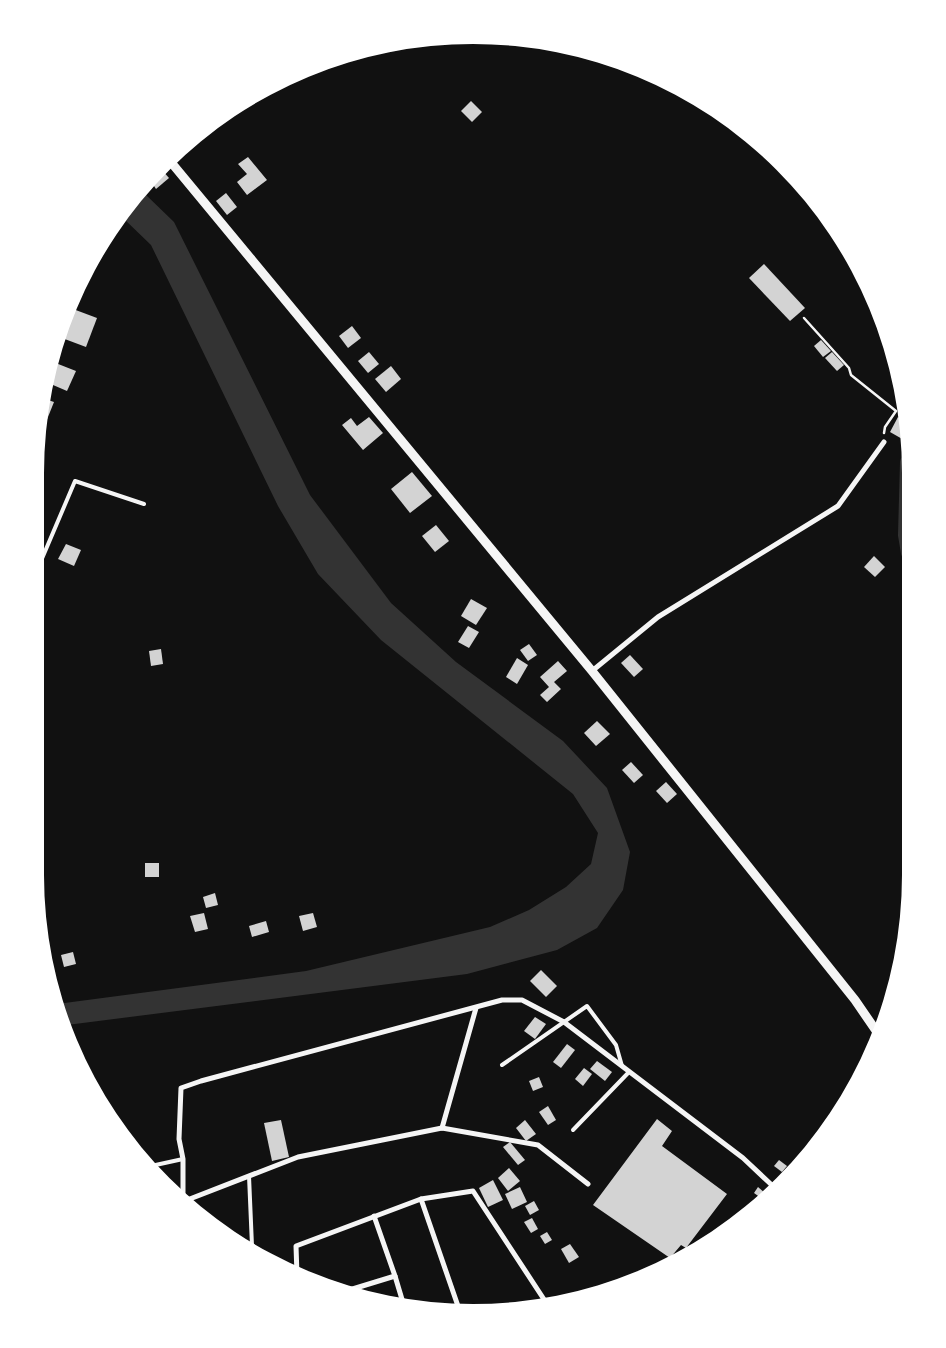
<svg xmlns="http://www.w3.org/2000/svg" width="946" height="1348" font-family="'PT Sans Narrow',sans-serif">
	<style>
		.water { fill: #333 }
		.lines { fill: none; stroke-linecap: round; stroke-linejoin: round }
		.canal { stroke: #333; stroke-width: 14 }
		.building { fill: #d3d3d3 }
		.path { stroke: #f5f5f5; stroke-width: 2.5 }
		.service { stroke: #f5f5f5; stroke-width: 4 }
		.minor { stroke: #f5f5f5; stroke-width: 5 }
		.tertiary { stroke: #f5f5f5; stroke-width: 9 }
	</style>
	<rect width="100%" height="100%" fill="#111"/>
	<!-- water -->
	<path class="water" d="M144 193 174 222 310 495 391 603 456 662 563 741 607 788 630 852 623 890 597 928 557 950 467 974 67 1025 57 1004 306 971 490 927 529 910 566 887 591 864 598 833 573 794 381 640 318 574 278 506 151 245 123 218Z"/>
	<g class="lines">
		<!-- canal -->
		<path class="canal" d="M907 462 905 535 908 553"/>
	</g>
	<!-- building -->
	<g class="building">
		<path d="M471 101 482 112 472 122 461 111Z"/>
		<path d="M248 157 267 180 247 195 237 182 247 174 238 164Z"/>
		<path d="M162 170 169 178 156 189 152 183Z"/>
		<path d="M226 193 237 207 227 215 216 201Z"/>
		<path d="M764 264 805 308 790 321 749 278Z"/>
		<path d="M73 309 97 318 86 347 62 338Z"/>
		<path d="M352 326 361 338 348 348 339 336Z"/>
		<path d="M821 340 831 351 823 357 814 346Z"/>
		<path d="M369 352 379 364 368 373 358 361Z"/>
		<path d="M832 352 844 365 837 371 825 358Z"/>
		<path d="M53 362 76 371 67 391 46 382Z"/>
		<path d="M391 366 401 379 386 392 375 379Z"/>
		<path d="M42 398 54 402 46 422 40 419Z"/>
		<path d="M369 417 383 433 363 450 342 425 351 418 357 426Z"/>
		<path d="M898 417 907 423V434L904 440 890 432Z"/>
		<path d="M38 447 42 449 37 461H36Z"/>
		<path d="M412 472 432 496 410 513 391 489Z"/>
		<path d="M436 525 449 541 435 552 422 536Z"/>
		<path d="M66 544 81 550 74 566 58 559Z"/>
		<path d="M874 556 885 567 875 577 864 567Z"/>
		<path d="M471 599 487 608 476 625 461 616Z"/>
		<path d="M468 626 479 632 469 648 458 642Z"/>
		<path d="M529 644 537 655 528 661 520 650Z"/>
		<path d="M161 649 163 664 151 666 149 651Z"/>
		<path d="M630 655 643 669 634 677 621 663Z"/>
		<path d="M517 658 528 665 517 684 506 677Z"/>
		<path d="M558 661 567 671 554 682 561 689 547 702 540 695 549 687 540 677Z"/>
		<path d="M597 721 610 734 596 746 584 733Z"/>
		<path d="M631 762 643 775 634 783 622 770Z"/>
		<path d="M666 782 677 794 667 803 656 791Z"/>
		<rect x="145" y="863" width="14" height="14"/>
		<path d="M215 893 218 905 206 908 203 897Z"/>
		<path d="M204 913 208 929 195 932 190 916Z"/>
		<path d="M313 913 317 927 303 931 299 916Z"/>
		<path d="M266 921 269 932 252 937 249 926Z"/>
		<path d="M73 952 76 964 64 967 61 955Z"/>
		<path d="M541 970 557 986 546 997 530 981Z"/>
		<path d="M535 1017 546 1024 535 1039 524 1031Z"/>
		<path d="M567 1044 575 1050 561 1068 553 1062Z"/>
		<path d="M597 1061 612 1072 605 1081 590 1069Z"/>
		<path d="M584 1068 592 1074 583 1086 575 1079Z"/>
		<path d="M539 1077 543 1087 533 1091 529 1081Z"/>
		<path d="M548 1106 556 1120 548 1125 539 1112Z"/>
		<path d="M657 1119 672 1131 662 1146 727 1194 686 1248 681 1245 670 1258 593 1205Z"/>
		<path d="M281 1120 289 1157 272 1161 264 1123Z"/>
		<path d="M525 1120 536 1134 526 1141 516 1128Z"/>
		<path d="M510 1142 525 1160 518 1165 503 1147Z"/>
		<path d="M799 1157 803 1160 790 1174 788 1172Z"/>
		<path d="M779 1160 787 1166 782 1172 774 1166Z"/>
		<path d="M509 1168 520 1181 508 1191 498 1178Z"/>
		<path d="M493 1180 503 1200 488 1207 479 1188Z"/>
		<path d="M520 1187 527 1202 512 1209 505 1194Z"/>
		<path d="M758 1187 765 1193 761 1198 754 1193Z"/>
		<path d="M534 1201 539 1210 530 1215 525 1206Z"/>
		<path d="M532 1218 538 1229 531 1233 524 1222Z"/>
		<path d="M547 1232 552 1240 545 1244 540 1236Z"/>
		<path d="M570 1244 579 1257 569 1263 561 1249Z"/>
	</g>
	<g class="lines">
		<!-- path -->
		<path class="path" d="M804 318 849 368 851 375 896 411 885 427 884 433"/>
		<!-- service -->
		<g class="service">
			<path d="M35 575 75 481 144 504"/>
			<path d="M502 1065 587 1006 616 1045 622 1066"/>
			<path d="M573 1130 629 1072"/>
			<path d="M151 1166 183 1159"/>
			<path d="M249 1176 252 1246"/>
		</g>
		<!-- minor -->
		<g class="minor">
			<path d="M592 671 658 617 838 506 884 442"/>
			<path d="M442 1128 476 1008"/>
			<path d="M421 1199 473 1191 547 1304"/>
			<path d="M183 1201V1159L179 1139 181 1088 201 1081 502 1000H522L564 1022 743 1158 776 1189"/>
			<path d="M182 1202 298 1157 442 1128 538 1145 588 1184"/>
			<path d="M374 1216 395 1276 404 1306"/>
			<path d="M297 1275 296 1246 421 1199 459 1309"/>
			<path d="M346 1291 395 1276"/>
		</g>
		<!-- tertiary -->
		<path class="tertiary" d="M170 161 592 671 855 1000 879 1035"/>
	</g>
	<!-- crop -->
	<path d="M0 0H946V1348H0ZM473 44H473A429 429 0 0 1 902 473V875A429 429 0 0 1 473 1304H473A429 429 0 0 1 44 875V473A429 429 0 0 1 473 44Z" fill="#fff" fill-rule="evenodd"/>
</svg>
